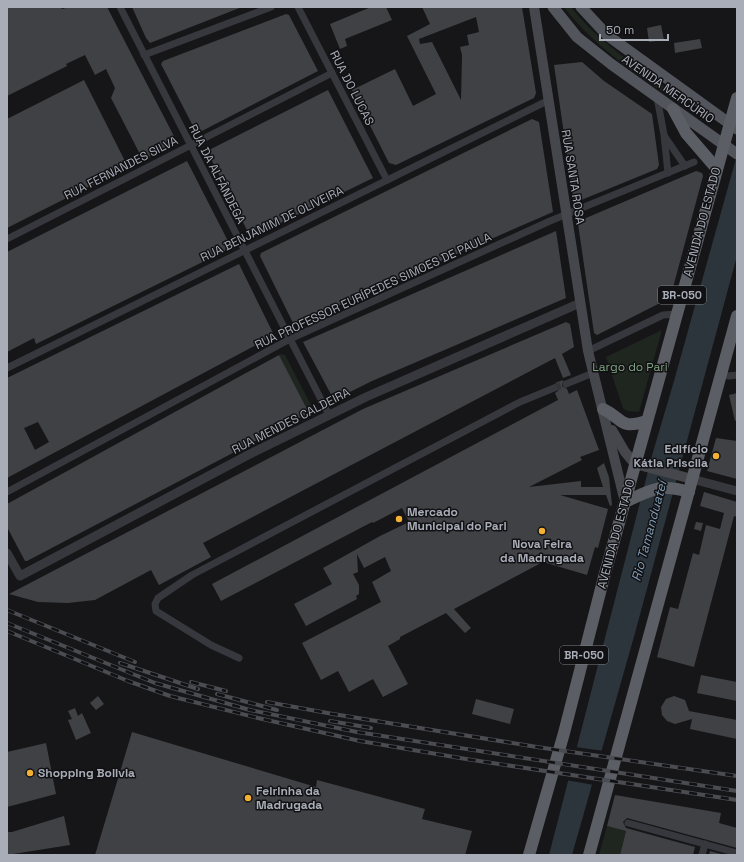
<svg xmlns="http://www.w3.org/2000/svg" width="744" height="862" font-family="'Space Grotesk',sans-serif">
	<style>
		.green { fill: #1e261f }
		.water { fill: #2c353c }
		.pier { fill: #161618 }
		.building { fill: #404145; fill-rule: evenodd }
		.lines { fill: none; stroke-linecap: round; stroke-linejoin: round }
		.minor-tunnel { stroke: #333438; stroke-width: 7; stroke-dasharray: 7 3.5; stroke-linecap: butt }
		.minor { stroke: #37383d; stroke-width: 7 }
		.tertiary { stroke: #37383d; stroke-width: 9 }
		.secondary { stroke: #45474d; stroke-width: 10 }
		.primary { stroke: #53555c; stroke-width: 11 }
		.trunk { stroke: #5b5e65; stroke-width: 12 }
		.rail-casing { stroke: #4a4c52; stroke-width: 4 }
		.rail { stroke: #111113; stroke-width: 2.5; stroke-dasharray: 8; stroke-linecap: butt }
		.poi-dot { fill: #f2b134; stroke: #111113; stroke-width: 1.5 }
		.labels { text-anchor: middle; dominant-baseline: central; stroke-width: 3; stroke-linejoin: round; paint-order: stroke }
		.shield { fill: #111113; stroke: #7b7e86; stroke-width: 1 }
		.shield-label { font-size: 11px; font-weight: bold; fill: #a8adb8 }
		.street-label { font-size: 12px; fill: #a8adb8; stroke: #111113 }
		.park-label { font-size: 12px; fill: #7fa381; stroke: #111113 }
		.poi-label { font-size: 12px; font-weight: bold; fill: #a8adb8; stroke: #111113; text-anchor: start }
		.water-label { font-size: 13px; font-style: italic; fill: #7f9bb3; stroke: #111113 }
	</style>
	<rect width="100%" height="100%" fill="#161618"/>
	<!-- green -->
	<g class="green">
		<path d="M564 7H571C601 46 647 73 686 102L683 106C640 76 596 49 564 7Z"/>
		<path d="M662 330 639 412 627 411 623 408 606 357Z"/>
		<path d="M281 354 285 355 312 407 309 413 279 355Z"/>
		<path d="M607 826 626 831 620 855H599Z"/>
	</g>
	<!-- water -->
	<path class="water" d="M737 155V256L635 633 572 855H549L653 452 674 381Z"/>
	<!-- pier -->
	<path class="pier" d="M575 747 604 751 594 785 566 780Z"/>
	<!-- building -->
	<g class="building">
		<path d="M7 7H61L62 9 69 7H107L177 142 143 160 111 98 115 88 106 69 95 75 85 55 66 64 67 66 7 96Z"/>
		<path d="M132 7H242L150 43 146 38Z"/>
		<path d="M371 7H386L392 20 345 39 347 46 340 49 330 24Z"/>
		<path d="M422 7H522L536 93 534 98 396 165 389 163 352 90 395 69 413 106 436 94 407 36 430 24ZM476 17 479 32 467 35 469 45 460 47 462 55 461 100 432 42 420 44 419 39Z"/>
		<path d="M286 14 289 15 318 71 200 132 195 130 161 64 163 61Z"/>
		<path d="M661 25 664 40 649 42 647 28Z"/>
		<path d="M700 39 702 48 675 53 674 43Z"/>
		<path d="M582 62 604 81 652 114 659 165 657 169 574 203 554 65Z"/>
		<path d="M84 80 128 167 7 228V119Z"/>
		<path d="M328 90 373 178 254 236H250L208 153 209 150Z"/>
		<path d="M532 119 539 122 553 212 296 324 293 323 260 256 261 253Z"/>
		<path d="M187 161 230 245 229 249 36 344 34 338 7 352V252Z"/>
		<path d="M696 171 702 173 703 176 671 295 668 299 597 335 594 333 578 224 579 221Z"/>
		<path d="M556 231 566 298 372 381 334 400 303 342Z"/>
		<path d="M239 264 273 333V336L7 478V378ZM38 422 49 442 35 450 24 428Z"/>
		<path d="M566 322 570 324 574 347 562 354 571 375 563 378 555 358 203 543 211 557 159 585 151 570 95 600 68 603 38 602 9 594 363 409Z"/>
		<path d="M279 355 309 413 27 561H25L7 527V504Z"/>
		<path d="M563 380 562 386 567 389 569 394 577 390 599 450 580 457 582 460 529 487 581 481V487H603L597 468 604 463 609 477 612 505 610 506 606 495H560L608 509 598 548 595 547 587 575 543 562 454 609 471 628 465 633 446 613 400 637V639L388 646 408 684 383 697 373 679 349 692 338 671 321 680 302 643 381 602 372 582 391 571 385 557 364 568 357 554 358 572 353 574 359 585V594L356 596 357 599 306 626 294 604 332 584 323 568 380 536 409 522 402 508 373 523 372 522 221 601 212 584 558 400 555 393 558 391 559 386 555 383Z"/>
		<path d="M737 393V420L735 421 729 395Z"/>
		<path d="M716 438 737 441V479L707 471Z"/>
		<path d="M704 492 737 502V517L734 516 694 667 657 657 670 607 678 609 693 553 699 555 706 525 720 529 724 513 700 506Z"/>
		<path d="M696 522 703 523 701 531 694 529Z"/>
		<path d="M701 675 737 682V701L697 693Z"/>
		<path d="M98 696 104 704 96 710 90 703Z"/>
		<path d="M674 696 685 700 689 711 737 720V739L690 729 692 719 675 724 667 721 662 715 661 707 666 699Z"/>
		<path d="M476 699 514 709 510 724 472 714Z"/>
		<path d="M75 708 78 716 82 713 91 733 76 740 68 720 72 719 68 711Z"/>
		<path d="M132 732 316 787 317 780 425 809 422 819 472 831 465 855H95Z"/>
		<path d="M46 743 56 794 7 807V752Z"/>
		<path d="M615 795 721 813 719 823 737 828V848L627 818 623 822 626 828 695 847 693 855H620L626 831 607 826Z"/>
		<path d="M64 816 70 845 7 855V832H12Z"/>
		<path d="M710 851 725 855H709Z"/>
	</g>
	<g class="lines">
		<!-- minor-tunnel -->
		<path class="minor-tunnel" d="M554 388 566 384"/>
		<!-- minor -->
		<g class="minor">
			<path d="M120 7 329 415"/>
			<path d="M298 7 387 180"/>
			<path d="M144 55 271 7"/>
			<path d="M657 97 664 135 668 173"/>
			<path d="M665 137 685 166"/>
			<path d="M7 239 332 73"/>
			<path d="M588 351 663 315 677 314"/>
			<path d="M7 368 547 101"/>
			<path d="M721 375 729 376 737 375"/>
			<path d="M566 384 593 373"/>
			<path d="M7 492 290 339 550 221 694 162"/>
			<path d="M239 658 211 645 156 611 155 604 158 598 192 575 520 402 554 388"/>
			<path d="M628 823 737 853"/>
			<path d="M702 855 705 844"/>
		</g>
		<!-- tertiary -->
		<g class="tertiary">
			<path d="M692 479 737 491"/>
			<path d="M7 553 20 576 248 455 366 397 580 303"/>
		</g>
		<!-- secondary -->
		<g class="secondary">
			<path d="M534 7 588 351 625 502"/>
			<path d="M612 430 625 452 635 464 692 479"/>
		</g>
		<!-- primary -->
		<g class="primary">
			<path d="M553 7 577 37 611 64 737 154"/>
			<path d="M581 7 607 35 737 129"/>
		</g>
		<!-- trunk -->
		<g class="trunk">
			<path d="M673 109 686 133 717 169"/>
			<path d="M603 409C624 419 619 430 647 421"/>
			<path d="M625 502C651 490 660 483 689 492"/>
			<path d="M529 855 564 733 604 577 737 98"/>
			<path d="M589 855 737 316"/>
		</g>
		<defs>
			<g id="rail">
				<path d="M7 610 135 662"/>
				<path d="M7 623 155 683 250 710 357 732 737 791"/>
				<path d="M7 631 128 681 170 696 258 718 360 741 466 759 737 800"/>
				<path d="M120 663 198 689"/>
				<path d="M191 682 226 691"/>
				<path d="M217 694 277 710"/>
				<path d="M267 702 333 714 537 747 737 776"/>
				<path d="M330 721 371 728"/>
			</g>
		</defs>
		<!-- rail casing -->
		<use href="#rail" class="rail-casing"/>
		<!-- rail -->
		<use href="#rail" class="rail"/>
	</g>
	<!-- markers -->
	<g class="poi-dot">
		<circle cx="716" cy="456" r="4"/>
		<circle cx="399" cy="519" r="4"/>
		<circle cx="542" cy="531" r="4"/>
		<circle cx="30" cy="773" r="4"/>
		<circle cx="248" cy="798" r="4"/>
	</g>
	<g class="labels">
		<!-- shield labels -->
		<g class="shield">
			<rect x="658" y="286" width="48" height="18" rx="3"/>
			<rect x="560" y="646" width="48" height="18" rx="3"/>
		</g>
		<g class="shield-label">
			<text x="682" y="295">BR-050</text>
			<text x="584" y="655">BR-050</text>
		</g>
		<!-- street labels -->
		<g class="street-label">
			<text transform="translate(352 88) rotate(63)">RUA DO LUCAS</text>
			<text transform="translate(668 89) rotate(35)">AVENIDA MERCÚRIO</text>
			<text transform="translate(121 168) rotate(-27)">RUA FERNANDES SILVA</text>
			<text transform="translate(217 174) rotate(63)">RUA DA ALFÂNDEGA</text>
			<text transform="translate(573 177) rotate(81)">RUA SANTA ROSA</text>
			<text transform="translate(702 222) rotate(-75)">AVENIDA DO ESTADO</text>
			<text transform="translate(272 224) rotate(-26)">RUA BENJAMIM DE OLIVEIRA</text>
			<text transform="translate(373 291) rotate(-25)">RUA PROFESSOR EURÍPEDES SIMOES DE PAULA</text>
			<text transform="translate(291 421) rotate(-27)">RUA MENDES CALDEIRA</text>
			<text transform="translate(616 534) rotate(-75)">AVENIDA DO ESTADO</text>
		</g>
		<!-- park labels -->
		<g class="park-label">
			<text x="630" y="367">Largo do Pari</text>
		</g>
		<!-- poi labels -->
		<g class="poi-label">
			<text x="708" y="449" text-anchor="end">Edifício<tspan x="708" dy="14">Kátia Priscila</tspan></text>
			<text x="407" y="512">Mercado<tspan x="407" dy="14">Municipal do Pari</tspan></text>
			<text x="542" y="544" text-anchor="middle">Nova Feira<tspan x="542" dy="14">da Madrugada</tspan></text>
			<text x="38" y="773">Shopping Bolivia</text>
			<text x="256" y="791">Feirinha da<tspan x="256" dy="14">Madrugada</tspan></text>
		</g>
		<!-- water labels -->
		<g class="water-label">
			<text transform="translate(649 531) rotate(-75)">Rio Tamanduateí</text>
		</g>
	</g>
	<!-- border -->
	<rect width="744" height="862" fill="none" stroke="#a8adb8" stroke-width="16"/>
	<!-- scale -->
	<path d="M600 34v6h68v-6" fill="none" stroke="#a8adb8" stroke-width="2"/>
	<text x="606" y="34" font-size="12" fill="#a8adb8" stroke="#111113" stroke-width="3" paint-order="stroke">50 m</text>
</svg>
